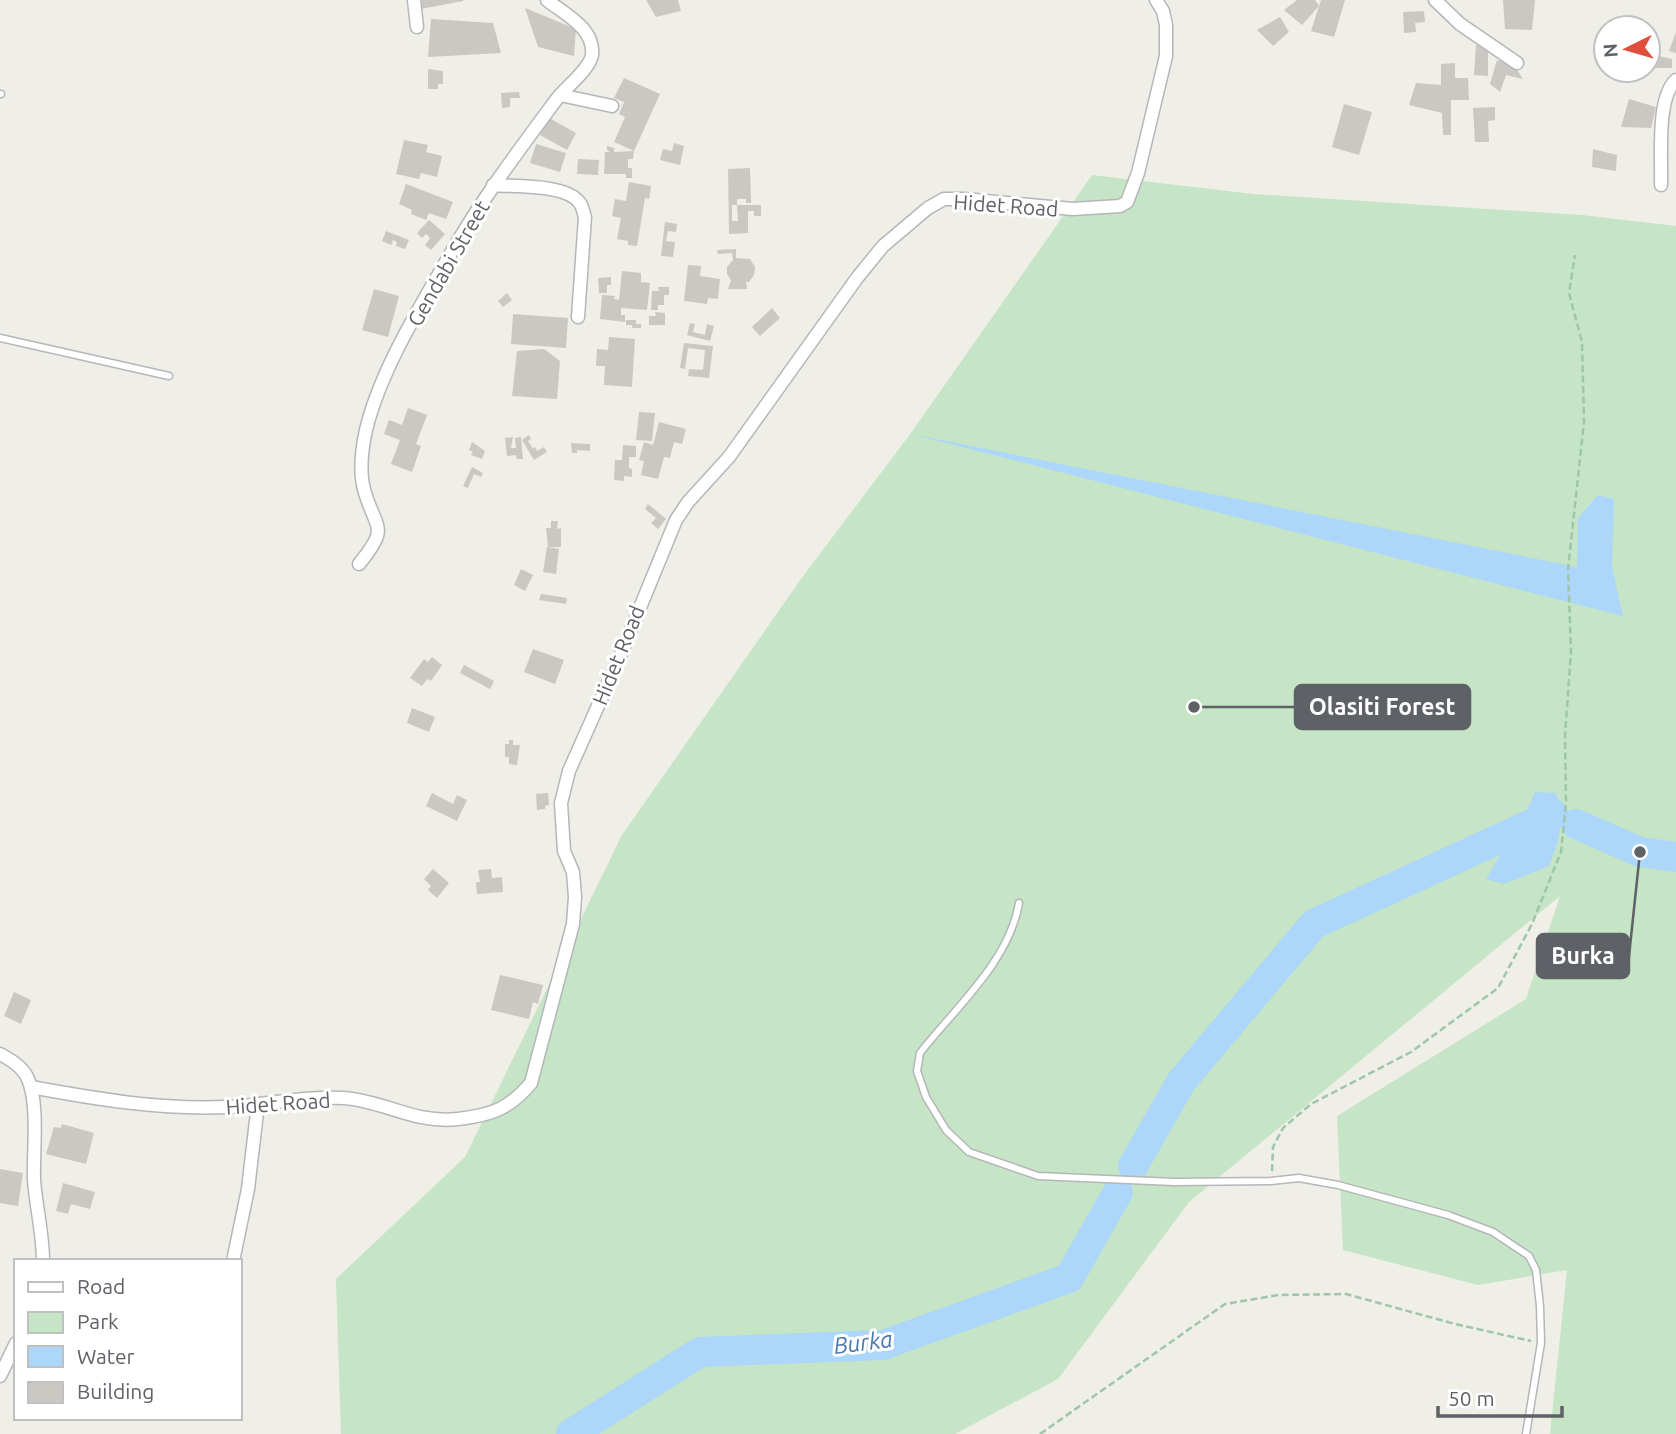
<svg xmlns="http://www.w3.org/2000/svg" width="1676" height="1434" font-family="Ubuntu,sans-serif">
	<style>
		.green { fill: #c5e5c6 }
		.water { fill: #acd6fa }
		.lines { fill: none; stroke-linecap: round; stroke-linejoin: round }
		.river { stroke: #acd6fa; stroke-width: 30 }
		.building { fill: #cbc8c4 }
		.service-casing { stroke: #b4b6ba; stroke-width: 9 }
		.minor-casing { stroke: #b4b6ba; stroke-width: 15 }
		.path { stroke: #9ec6ab; stroke-width: 2.5; stroke-dasharray: 7 3.5; stroke-linecap: butt }
		.service { stroke: #fff; stroke-width: 6 }
		.minor { stroke: #fff; stroke-width: 12 }
		.labels { text-anchor: middle; dominant-baseline: central; stroke-width: 6; stroke-linejoin: round; paint-order: stroke }
		.street-label { font-size: 21px; fill: #5e6166; stroke: #fff }
		.water-label { font-size: 23px; font-style: italic; fill: #4976ad; stroke: #fff }
		.leader { fill: none; stroke: #5e6166; stroke-width: 2.5 }
		.callout-dot { fill: #5e6166; stroke: #fff; stroke-width: 2.5 }
		.callout { fill: #5e6166; stroke: #5e6166; stroke-width: 2.5 }
		.callout-label { font-size: 23px; text-anchor: middle; font-weight: bold; fill: #fff }
	</style>
	<rect width="100%" height="100%" fill="#efeee7"/>
	<!-- green -->
	<path class="green" d="M1092 175 1253 194 1582 215 1676 226V1434H1550L1567 1270 1478 1285 1343 1250 1337 1116 1526 999 1560 896 1189 1202 1058 1379 955 1434H341L336 1279 465 1157 622 835 801 579 911 433Z"/>
	<!-- water -->
	<g class="water">
		<path d="M911 434 1577 567 1578 518 1598 495 1614 499 1612 567 1623 616Z"/>
		<path d="M1535 792 1556 793C1567 818 1558 843 1549 866L1504 884 1486 879 1508 842 1518 833Z"/>
	</g>
	<g class="lines">
		<!-- river -->
		<g class="river">
			<path d="M1576 824 1640 852 1676 857"/>
			<path d="M1133 1166 1181 1082 1314 924 1553 814"/>
			<path d="M571 1434 700 1352 883 1345 1069 1278 1118 1192"/>
		</g>
	</g>
	<!-- building -->
	<g class="building">
		<path d="M422 0H463V1L421 9Z"/>
		<path d="M646 0H678L681 11 656 17Z"/>
		<path d="M1297 0H1315L1319 6 1302 25 1284 10Z"/>
		<path d="M1321 0H1345L1334 37 1311 31Z"/>
		<path d="M1503 0H1535L1532 30 1505 29Z"/>
		<path d="M525 8 576 29 574 56 538 47Z"/>
		<path d="M1424 11 1425 22 1415 23 1416 32 1404 33 1403 12Z"/>
		<path d="M1280 17 1289 32 1273 46 1257 30Z"/>
		<path d="M431 19 493 23 501 53 428 57Z"/>
		<path d="M1676 32V53L1669 51Z"/>
		<path d="M1476 45 1488 48V76L1474 75Z"/>
		<path d="M1650 54 1672 59V68H1649Z"/>
		<path d="M1497 60 1513 64 1523 79 1506 75 1500 92 1490 84Z"/>
		<path d="M1455 63V78H1468L1469 100H1451V135H1443L1442 113 1409 105 1416 83 1441 85V64Z"/>
		<path d="M428 69 443 71V84H438V89H428Z"/>
		<path d="M624 78 660 94 634 151 614 142 625 117 619 114 624 102 614 98Z"/>
		<path d="M519 92 520 98H510V107L502 108 501 93Z"/>
		<path d="M1629 99 1656 107 1651 128 1621 127Z"/>
		<path d="M1344 104 1372 112 1359 155 1332 147Z"/>
		<path d="M1495 107V120L1488 121 1489 142H1475L1473 108Z"/>
		<path d="M549 118 576 133 567 150 540 135Z"/>
		<path d="M404 140 428 145 426 152 442 156 437 177 421 173 419 179 396 174Z"/>
		<path d="M674 143 684 146 680 165 660 160 663 149 672 151Z"/>
		<path d="M536 144 566 153 560 172 530 163Z"/>
		<path d="M607 146 614 148V152L634 151 633 159H628V168H632V178H626V174H604L605 152H610L607 150Z"/>
		<path d="M1593 149 1617 155 1616 171 1592 167Z"/>
		<path d="M578 159 599 160 598 175 577 174Z"/>
		<path d="M750 168 751 203H746V199H737V205H732V221H738L737 205H761V216H754V211H748V233L729 234 728 169Z"/>
		<path d="M629 182 651 186 649 199 645 198 637 246 628 245V241L617 239 621 218 612 216 615 199 626 201Z"/>
		<path d="M406 184 453 202 446 219 429 213 426 220 411 214 412 210 399 204Z"/>
		<path d="M429 220 445 234 431 250 425 245 430 238 426 234 422 238 417 233Z"/>
		<path d="M665 222 677 224 676 232 668 231 666 241 675 242 673 257 661 256Z"/>
		<path d="M386 231 409 240 405 249 396 246 397 242 393 240 391 245 382 241Z"/>
		<path d="M736 249V258L750 259 755 267 754 275 749 282H746L747 289H728L731 280 727 274V267L733 260 732 253 718 254 717 250Z"/>
		<path d="M688 265 701 266 700 276 720 279 718 299 708 298 707 304 684 301Z"/>
		<path d="M622 271 641 273V282L650 283 647 310 621 308V315H625V322L600 319 602 295 615 296 614 299 619 300Z"/>
		<path d="M611 277V285H607V293H599L598 278Z"/>
		<path d="M658 287H669V295H664V305H658V310H651L652 291H659Z"/>
		<path d="M374 289 399 296 388 337 362 330Z"/>
		<path d="M507 293 512 300 503 307 498 301Z"/>
		<path d="M772 308 780 318 760 336 752 327Z"/>
		<path d="M655 312 665 313V325H649V316H656Z"/>
		<path d="M513 314 568 318 566 348 511 344Z"/>
		<path d="M626 320H636V324H641V328H632V325H626Z"/>
		<path d="M690 323 695 324 693 332 705 335 707 324 714 326 710 341 687 335Z"/>
		<path d="M609 337 635 339 632 387 604 385 605 366H596L597 349 608 350Z"/>
		<path d="M684 343 713 346 709 378 688 376 689 369 703 370 705 350 688 348 685 369 680 368Z"/>
		<path d="M544 349 560 361 557 399 512 396 517 351Z"/>
		<path d="M408 408 427 415 416 444 421 446 412 472 391 464 400 440 384 434 389 420 402 425Z"/>
		<path d="M639 412 655 413 652 441 636 440Z"/>
		<path d="M659 422 686 429 682 444 674 442 670 458 664 457 658 479 641 475 644 461 639 460 644 442 653 445Z"/>
		<path d="M529 435 531 439 528 441 533 449 535 447 537 451 544 447 547 452 534 460 522 440Z"/>
		<path d="M513 437 511 448H516L515 438 521 437 523 459H517L516 455 507 456 505 438Z"/>
		<path d="M472 442 485 451 482 459 471 455 473 452 469 450Z"/>
		<path d="M571 443 590 444V451L577 450V453H572Z"/>
		<path d="M623 445 636 446V457H629V468L632 469V477L624 476V481L614 480 615 460H622Z"/>
		<path d="M472 467 483 473 481 477 474 474 468 488 463 486Z"/>
		<path d="M648 504 666 519 658 529 651 523 656 518 645 509Z"/>
		<path d="M551 521H558L557 529 561 528V547H548L546 528H551Z"/>
		<path d="M547 547 559 549 556 574 543 572Z"/>
		<path d="M521 569 533 575 525 591 514 585Z"/>
		<path d="M541 594 567 598 566 604 539 600Z"/>
		<path d="M533 649 564 660 555 684 524 672Z"/>
		<path d="M432 657 442 665 431 681 427 679 422 686 410 678 424 659 428 662Z"/>
		<path d="M464 665 494 681 490 689 460 673Z"/>
		<path d="M412 708 435 717 429 732 407 723Z"/>
		<path d="M509 740H513V745H520L517 765 509 764V757H505V744H509Z"/>
		<path d="M432 793 453 804 457 795 467 800 457 821 426 806Z"/>
		<path d="M548 793 549 805 545 806V809L537 810 536 794Z"/>
		<path d="M433 869 449 883 437 898 428 890 431 886 424 879Z"/>
		<path d="M491 869 492 878 502 877 503 892 477 894 476 882H480L478 870Z"/>
		<path d="M500 975 543 985 538 1004 533 1002 529 1019 491 1010Z"/>
		<path d="M14 992 31 1000 21 1024 4 1016Z"/>
		<path d="M62 1124 94 1133 86 1164 46 1154 54 1127 61 1128Z"/>
		<path d="M0 1169 23 1173 18 1206 0 1203Z"/>
		<path d="M63 1183 95 1192 90 1209 71 1204 68 1214 56 1211Z"/>
	</g>
	<g class="lines">
		<defs>
			<g id="service">
				<path d="M0 94H1"/>
				<path d="M0 338 169 376"/>
				<path d="M1019 903C1009 962 955 1008 920 1053L917 1071 926 1097 946 1130 969 1152 1038 1176 1174 1182 1271 1181 1299 1178 1338 1185 1448 1215 1493 1232 1529 1256 1536 1270 1540 1306 1541 1343 1526 1434"/>
			</g>
			<g id="minor">
				<path d="M414 0 417 27"/>
				<path d="M1435 0 1460 24 1517 63"/>
				<path d="M560 95 612 106"/>
				<path d="M493 185C515 187 565 184 579 202 583 206 583 212 585 217L578 317"/>
				<path d="M1661 185C1662 158 1656 98 1676 80"/>
				<path d="M359 564C389 527 377 531 365 493 359 474 362 448 366 430 380 371 421 305 451 253 482 199 519 150 556 100 565 88 590 69 592 55 595 28 564 14 547 0"/>
				<path d="M0 1054C11 1060 23 1067 28 1079 39 1104 33 1152 34 1180 36 1207 43 1234 43 1261"/>
				<path d="M31 1087C96 1099 161 1110 227 1107 266 1105 305 1096 344 1098 385 1101 414 1124 458 1119 492 1115 509 1109 531 1083L573 924 575 897 573 872 564 851 561 803 569 771 621 654 676 520 688 502 729 457 857 278 883 246 928 208 944 199H964L1073 209 1120 206 1127 202 1138 173 1166 56V25L1163 11 1156 0"/>
				<path d="M233 1261 248 1189 258 1104"/>
				<path d="M0 1376 16 1343"/>
			</g>
		</defs>
		<!-- service casing -->
		<use href="#service" class="service-casing"/>
		<!-- minor casing -->
		<use href="#minor" class="minor-casing"/>
		<!-- path -->
		<g class="path">
			<path d="M1272 1171 1273 1147 1283 1128 1311 1104 1411 1052 1498 988 1532 924 1561 852 1566 803 1565 735 1571 652 1568 569 1584 422 1582 342 1569 293 1575 255"/>
			<path d="M1040 1434 1225 1304 1278 1295 1346 1294 1455 1324 1531 1341"/>
		</g>
		<!-- service -->
		<use href="#service" class="service"/>
		<!-- minor -->
		<use href="#minor" class="minor"/>
	</g>
	<g class="labels">
		<!-- street labels -->
		<g class="street-label">
			<text transform="translate(1006 205) rotate(4)">Hidet Road</text>
			<text transform="translate(448 263) rotate(-60)">Gendabi Street</text>
			<text transform="translate(618 655) rotate(-68)">Hidet Road</text>
			<text transform="translate(278 1103) rotate(-4)">Hidet Road</text>
		</g>
		<!-- water labels -->
		<g class="water-label">
			<text transform="translate(863 1342) rotate(-7)">Burka</text>
		</g>
	</g>
	<!-- callouts -->
	<path class="leader" d="M1194 707L1295 707M1640 852L1629 956"/>
	<g class="callout-dot">
		<circle cx="1194" cy="707" r="7"/>
		<circle cx="1640" cy="852" r="7"/>
	</g>
	<g class="callout">
		<rect x="1295" y="685" width="175" height="44" rx="7"/>
		<rect x="1537" y="934" width="92" height="44" rx="7"/>
	</g>
	<g class="callout-label">
		<text x="1382" y="715">Olasiti Forest</text>
		<text x="1583" y="964">Burka</text>
	</g>
	<!-- legend -->
	<rect x="14" y="1259" width="228" height="161" fill="#ffffff" stroke="#bfc0c2" stroke-width="2"/>
	<rect x="28" y="1282" width="35" height="10" fill="#ffffff" stroke="#bfc0c2" stroke-width="2"/>
	<text x="77" y="1294" font-size="21" fill="#5e6166">Road</text>
	<rect x="28" y="1312" width="35" height="21" fill="#c5e5c6" stroke="#bfc0c2" stroke-width="2"/>
	<text x="77" y="1329" font-size="21" fill="#5e6166">Park</text>
	<rect x="28" y="1346" width="35" height="21" fill="#acd6fa" stroke="#bfc0c2" stroke-width="2"/>
	<text x="77" y="1364" font-size="21" fill="#5e6166">Water</text>
	<rect x="28" y="1382" width="35" height="21" fill="#cbc8c4" stroke="#bfc0c2" stroke-width="2"/>
	<text x="77" y="1399" font-size="21" fill="#5e6166">Building</text>
	<!-- north arrow -->
	<g transform="translate(1627 49) rotate(265)"><circle r="33" fill="#ffffff" stroke="#bfc0c2" stroke-width="2"/>
	<path d="M0-5L12 26L0 18L-12 26Z" fill="#e04e3d"/>
	<text y="-10" font-size="19" font-weight="bold" text-anchor="middle" fill="#5e6166">N</text>
	</g>
	<!-- scale -->
	<path d="M1438 1406v10h124v-10" fill="none" stroke="#5e6166" stroke-width="3.5"/>
	<text x="1448" y="1406" font-size="21" fill="#5e6166" stroke="#ffffff" stroke-width="5" paint-order="stroke">50 m</text>
</svg>
